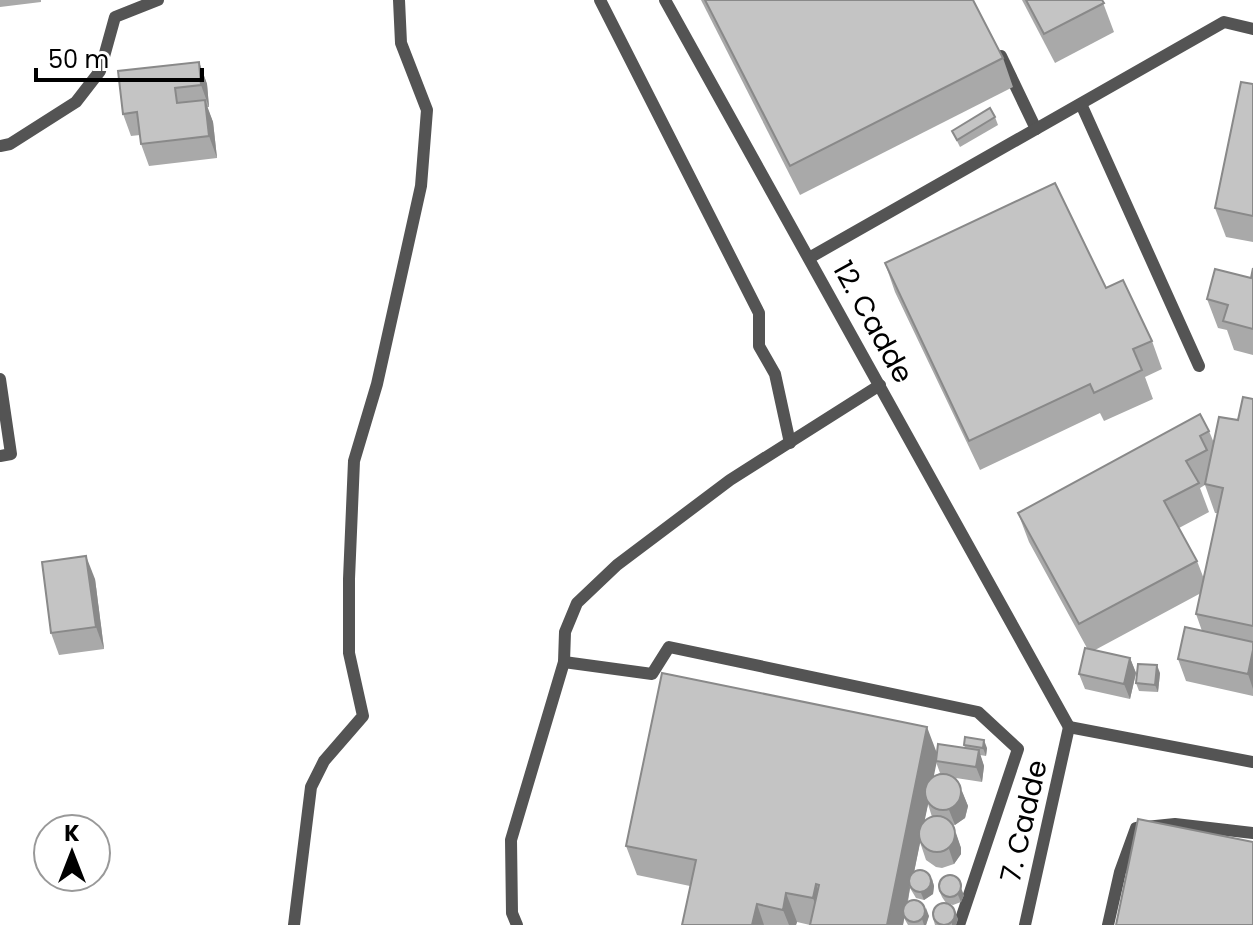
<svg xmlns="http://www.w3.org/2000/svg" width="1253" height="925" font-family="Poppins,sans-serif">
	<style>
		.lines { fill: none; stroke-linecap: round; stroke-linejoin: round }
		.service { stroke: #545454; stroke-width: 12 }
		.wall { fill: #a9a9a9; fill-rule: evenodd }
		.shaded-wall { fill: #898989 }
		.building { fill: #c4c4c4; stroke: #898989; stroke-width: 2 }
		.labels { text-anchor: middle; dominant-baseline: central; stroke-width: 7; stroke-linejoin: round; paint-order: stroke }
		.street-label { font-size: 28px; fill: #000; stroke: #fff }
	</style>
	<rect width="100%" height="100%" fill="#fff"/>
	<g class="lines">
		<!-- service -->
		<g class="service">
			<path d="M600 0 759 313V346L775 374 790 443"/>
			<path d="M665 0 1069 727"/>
			<path d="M1001 56 1036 129"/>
			<path d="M1081 104 1199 366"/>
			<path d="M0 146 10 144 76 102 100 71 115 17 158 0"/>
			<path d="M809 258 1224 22 1253 29"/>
			<path d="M0 379 11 454 0 456"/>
			<path d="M564 662 652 674 669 647 978 712 1018 749 959 925"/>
			<path d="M1069 727 1253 762"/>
			<path d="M294 925 311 787 324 761 363 716 349 653V579L354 461 377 384 421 186 427 110 401 43 399 0"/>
			<path d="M517 925 512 913 511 840 564 662 565 632 577 603 617 565 730 480 880 385"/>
			<path d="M1025 925 1069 727"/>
			<path d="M1108 925 1120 872 1136 828 1175 824 1253 833"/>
		</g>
	</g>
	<!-- wall -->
	<g class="wall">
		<path d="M0 0H41V2L0 7Z"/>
		<path d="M701 0H973L1003 58 1013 87 800 195Z"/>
		<path d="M1022 0H1102L1114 32 1055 63Z"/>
		<path d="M199 62 207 84 209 107H207L213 122 217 158 149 166 141 144 140 135 131 136 123 114Z"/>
		<path d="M1253 84V242L1226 237 1215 208Z"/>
		<path d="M995 117 998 125 960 147 952 131Z"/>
		<path d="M885 263 1106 288 1152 341 1162 369 1145 377 1153 399 1104 421 1100 413 980 470 895 292Z"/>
		<path d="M1253 268V355L1234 350 1227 330 1218 328 1207 299 1251 278Z"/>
		<path d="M1253 399V696L1186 681 1178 659 1202 631 1196 614 1201 593 1095 650 1130 658 1136 673 1130 699 1085 689 1079 674 1087 648 1029 542 1018 513 1209 431 1214 443 1238 420ZM1205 485 1215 513H1218L1204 579 1197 561 1179 528 1209 512 1200 488Z"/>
		<path d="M95 579 104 649 59 655 51 633Z"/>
		<path d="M1160 673 1158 692 1139 691 1136 683Z"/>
		<path d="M964 745 987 748 986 756 980 755 984 766 982 782 956 778 968 806 965 818 953 826 961 848V854L954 864 942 868 936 867 926 860 920 842 914 872 932 879 934 886 933 894 924 900 916 898 910 888 908 902 929 916 926 925H908L904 918 903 925H810L797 922 796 925H682L690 886 637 875 626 846 937 753 965 748ZM936 762 940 773 933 777ZM928 804 932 817 924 821Z"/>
		<path d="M939 890 964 895 961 902 953 905 947 903 958 919 956 925H935L933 918 946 903 942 897Z"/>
	</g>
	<!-- shaded-wall -->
	<g class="shaded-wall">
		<path d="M199 62 207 84 209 107 201 85Z"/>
		<path d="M205 100 213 122 217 158 209 136Z"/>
		<path d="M86 556 95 579 104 649 96 627Z"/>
		<path d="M1253 650V689L1248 674Z"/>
		<path d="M1130 658 1136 673 1130 699 1124 684Z"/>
		<path d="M1157 665 1160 673 1158 692 1155 685Z"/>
		<path d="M927 727 938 756 911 887 909 885 910 888 903 925H887Z"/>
		<path d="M984 740 987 748 986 756 983 748Z"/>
		<path d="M979 750 984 766 982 782 976 767Z"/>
		<path d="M962 791 968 806 965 818 955 825 949 810Z"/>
		<path d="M956 833 961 848V854L954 864 949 849Z"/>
		<path d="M932 879 934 886 933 894 924 900 921 893Z"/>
		<path d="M816 884 826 913 823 925 813 898Z"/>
		<path d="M961 888 964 895 961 902 958 895Z"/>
		<path d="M786 893 797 922 796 925H789L783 910Z"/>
		<path d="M757 904 764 925H752Z"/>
		<path d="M926 908 929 916 926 925H924L922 919Z"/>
		<path d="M955 911 958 919 956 925H952V922Z"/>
	</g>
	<!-- building -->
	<g class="building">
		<path d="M705 0H973L1003 58 790 166Z"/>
		<path d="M1026 0H1102L1104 3 1044 34Z"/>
		<path d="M199 62 201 85 175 88 177 103 205 100 209 136 141 144 137 112 123 114 118 71Z"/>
		<path d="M1241 82 1253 84V216L1215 208Z"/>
		<path d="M990 108 995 117 957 140 952 131Z"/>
		<path d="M1055 183 1106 288 1123 280 1152 341 1133 349 1142 370 1094 393 1090 384 969 441 885 263Z"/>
		<path d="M1253 268V329L1223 321 1228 305 1207 299 1215 269 1251 278Z"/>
		<path d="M1243 397 1253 399V626L1196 614 1223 488 1205 484 1219 417 1238 420Z"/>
		<path d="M1200 414 1209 431 1200 436 1207 450 1186 461 1199 483 1164 501 1197 561 1079 624 1018 513Z"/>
		<path d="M86 556 96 627 51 633 42 562Z"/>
		<path d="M1185 627 1253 642V650L1248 674 1178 659Z"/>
		<path d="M1085 648 1130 658 1124 684 1079 674Z"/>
		<path d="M1138 664 1157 665 1155 685 1136 683Z"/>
		<path d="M662 673 927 727 887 925H810L819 885 816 884 813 898 786 893 783 910 757 904 752 925H682L696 860 626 846Z"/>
		<path d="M965 737 984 740 983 748 964 745Z"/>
		<path d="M938 744 979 750 976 767 936 761Z"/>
		<circle cx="943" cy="792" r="18"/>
		<circle cx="937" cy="834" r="18"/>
		<path d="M1138 819 1253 842V925H1116Z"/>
		<circle cx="920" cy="881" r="11"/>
		<circle cx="950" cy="886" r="11"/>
		<circle cx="914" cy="911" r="11"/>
		<circle cx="944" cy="914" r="11"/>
	</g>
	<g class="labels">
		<!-- street labels -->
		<g class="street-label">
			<text transform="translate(873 322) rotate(61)">12. Cadde</text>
			<text transform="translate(1024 821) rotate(-77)">7. Cadde</text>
		</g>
	</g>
	<!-- north arrow -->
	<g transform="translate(72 853)"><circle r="38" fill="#ffffff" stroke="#999999" stroke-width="2"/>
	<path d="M0-6L14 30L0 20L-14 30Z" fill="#000000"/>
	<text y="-12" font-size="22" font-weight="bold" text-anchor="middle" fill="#000000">K</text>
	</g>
	<!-- scale -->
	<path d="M36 68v12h166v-12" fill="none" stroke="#000000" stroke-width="4"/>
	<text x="48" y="68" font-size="24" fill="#000000" stroke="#ffffff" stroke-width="6" paint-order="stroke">50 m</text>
</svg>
